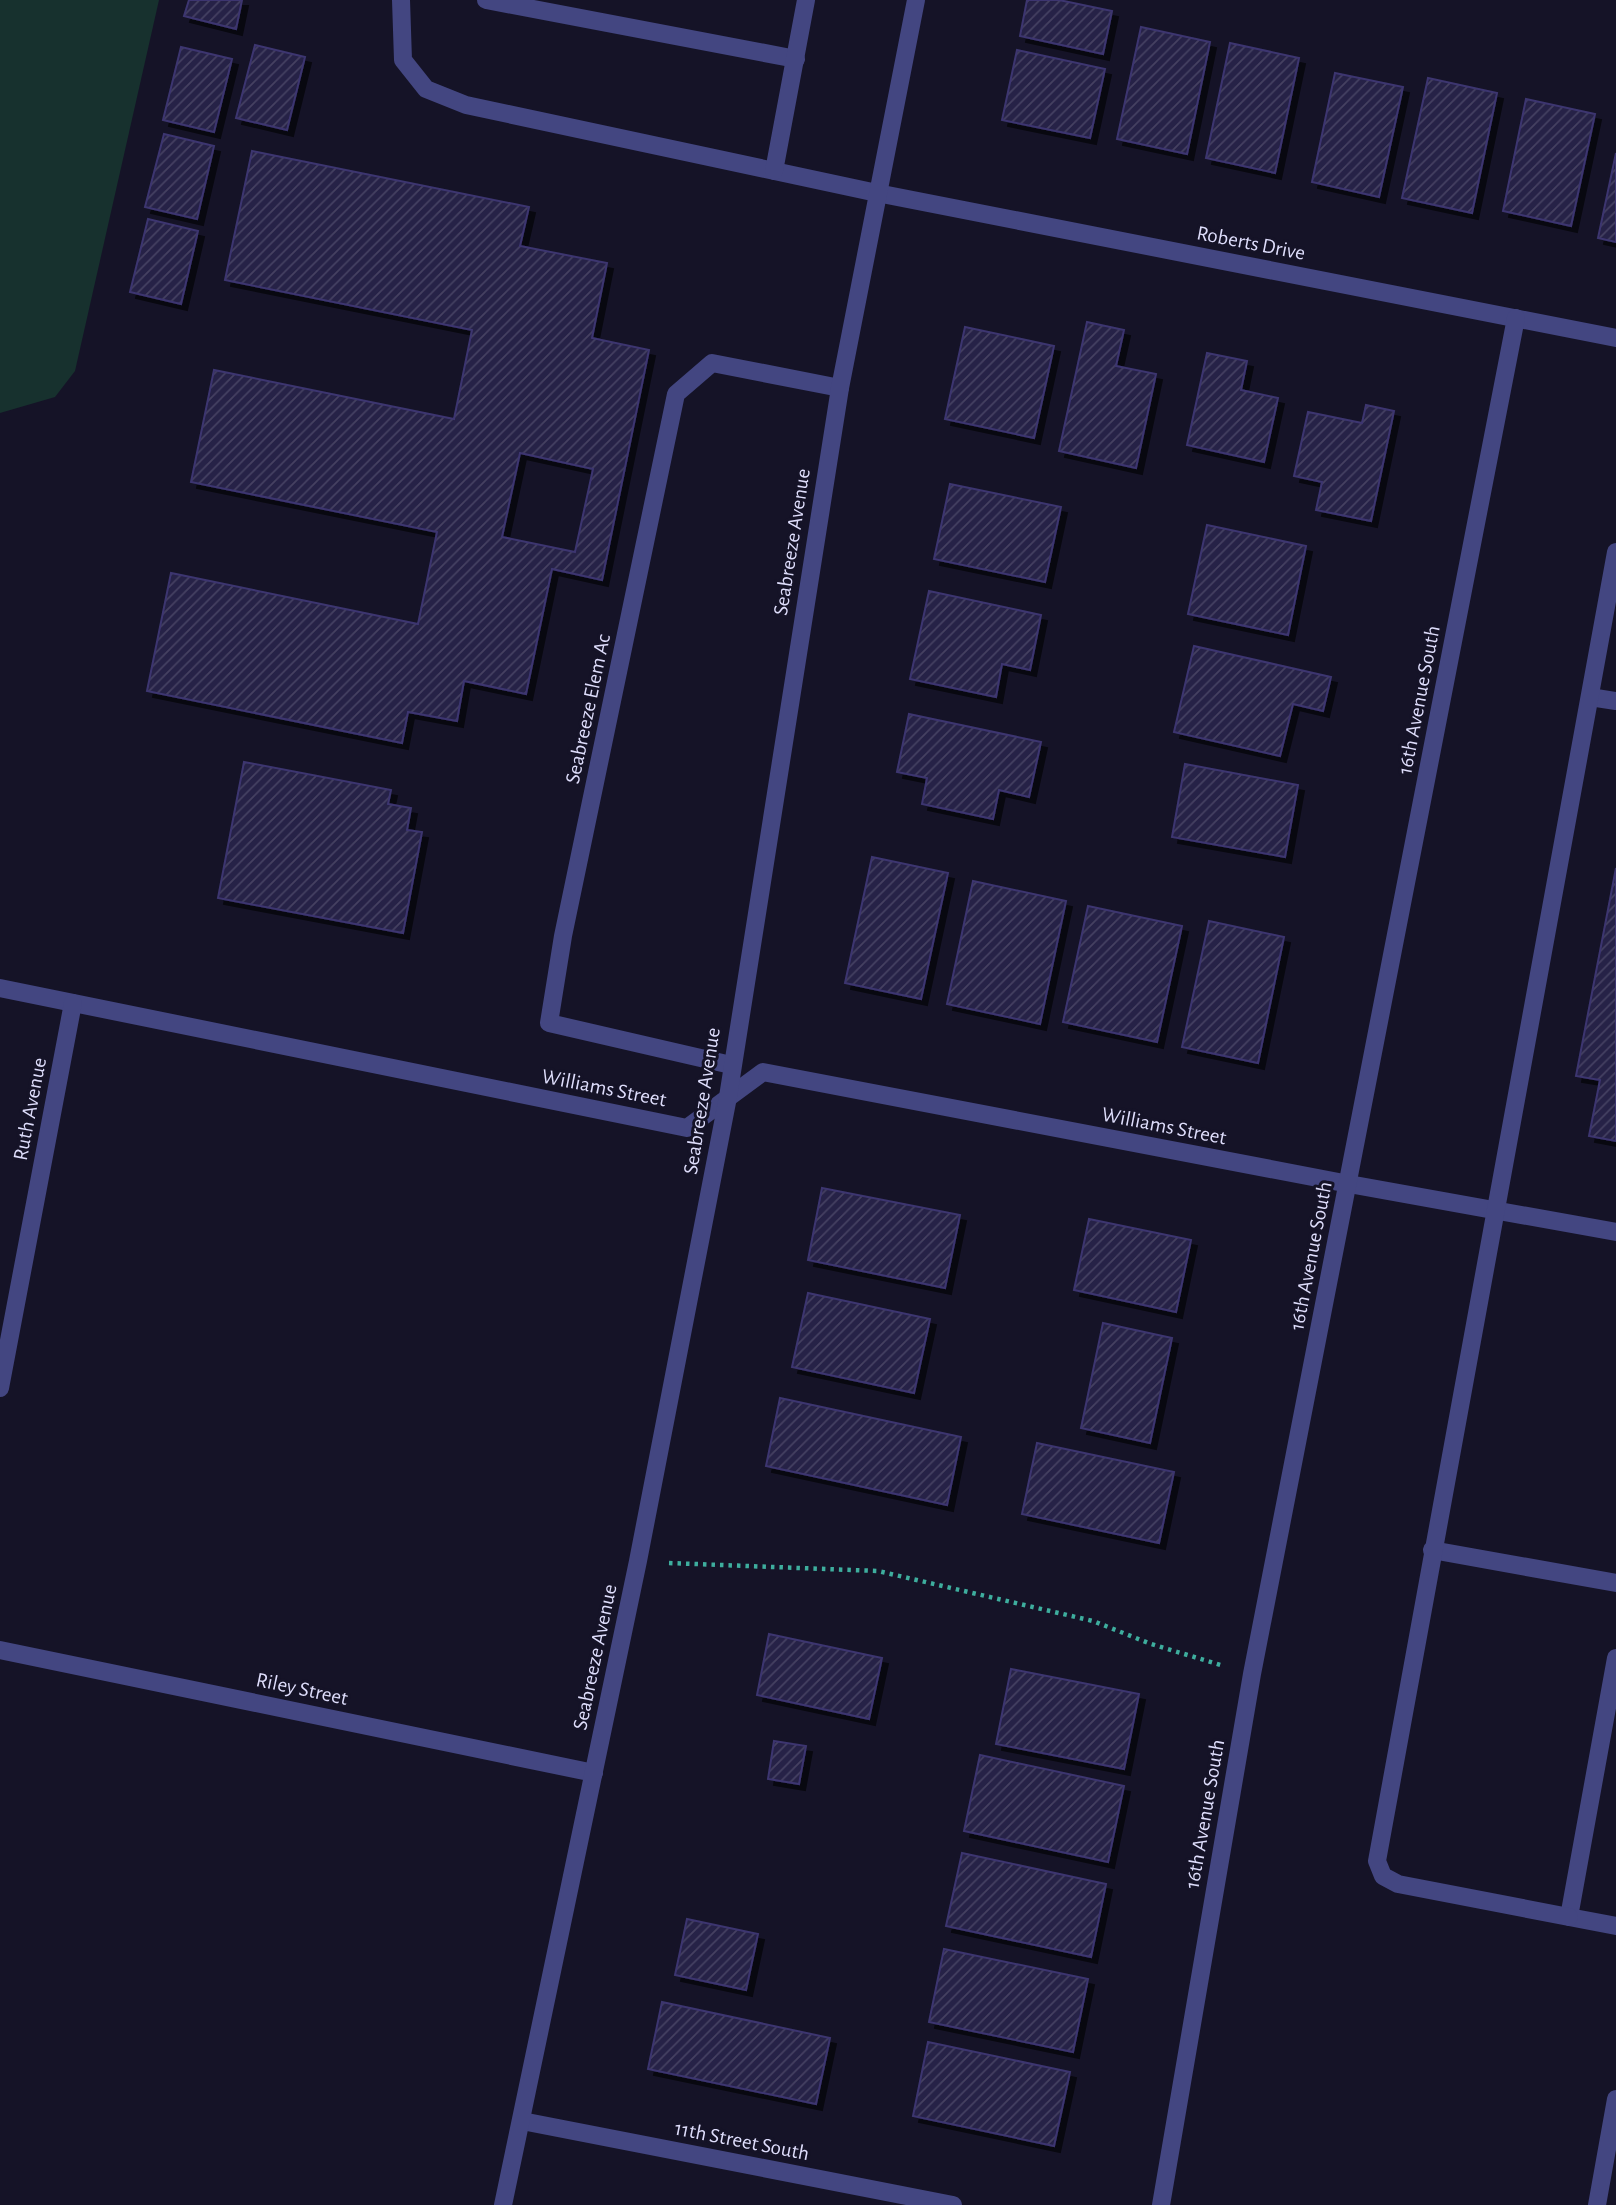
<svg xmlns="http://www.w3.org/2000/svg" width="1616" height="2205" font-family="'Alegreya Sans',sans-serif">
	<style>
		.pitch { fill: #17312e }
		.building { fill: url(#building-hatch); stroke: #3c3670; stroke-width: 2; fill-rule: evenodd; filter: url(#shadow) }
		.lines { fill: none; stroke-linecap: round; stroke-linejoin: round }
		.path { stroke: #3eae9e; stroke-width: 4.5; stroke-dasharray: 3.5 5; stroke-linecap: butt }
		.minor { stroke: #434681; stroke-width: 18 }
		.labels { text-anchor: middle; dominant-baseline: central; stroke-width: 6; stroke-linejoin: round; paint-order: stroke }
		.street-label { font-size: 21px; fill: #deddfb; stroke: #151327 }
	</style>
	<defs>
		<pattern id="building-hatch" width="6" height="6" patternUnits="userSpaceOnUse" patternTransform="scale(1.75)"><rect width="6" height="6" fill="#262146"/><path d="M-1 1l2-2M0 6l6-6M5 7l2-2" fill="none" stroke="#454162"/></pattern>
		<filter id="shadow"><feDropShadow dx="6" dy="6" stdDeviation="0" flood-color="#0009"/></filter>
	</defs>
	<rect width="100%" height="100%" fill="#151327"/>
	<!-- pitch -->
	<path class="pitch" d="M0 0H159L75 371 55 397 0 413Z"/>
	<!-- building -->
	<g class="building">
		<path d="M189 0H242L236 29 184 16Z"/>
		<path d="M1027 0H1059L1112 11 1103 54 1020 36Z"/>
		<path d="M1141 27 1210 42 1187 154 1117 139Z"/>
		<path d="M1230 43 1299 58 1275 173 1206 158Z"/>
		<path d="M255 45 305 57 287 130 236 118Z"/>
		<path d="M181 47 232 59 214 132 163 120Z"/>
		<path d="M1017 50 1105 69 1090 138 1002 120Z"/>
		<path d="M1335 73 1403 87 1379 197 1312 182Z"/>
		<path d="M1428 78 1497 93 1472 213 1402 198Z"/>
		<path d="M1526 99 1595 114 1571 226 1503 211Z"/>
		<path d="M164 134 214 146 197 219 145 207Z"/>
		<path d="M252 151 529 207 520 246 607 263 592 338 649 350 602 580 552 569 526 694 464 681 457 721 408 712 402 743 147 691 171 573 418 624 437 532 191 482 214 370 454 419 472 330 225 280ZM520 453 593 469 575 552 502 537Z"/>
		<path d="M1616 153V242L1598 238Z"/>
		<path d="M148 219 198 231 181 304 130 292Z"/>
		<path d="M1087 322 1124 330 1116 366 1156 374 1136 468 1059 451Z"/>
		<path d="M965 327 1054 346 1034 438 945 419Z"/>
		<path d="M1207 353 1247 361 1241 390 1278 398 1264 462 1187 445Z"/>
		<path d="M1366 405 1394 411 1371 521 1316 510 1322 482 1294 476 1308 412 1362 423Z"/>
		<path d="M950 484 1061 507 1045 582 934 559Z"/>
		<path d="M1207 525 1306 546 1288 635 1188 614Z"/>
		<path d="M929 591 1041 615 1030 670 1002 664 996 697 910 679Z"/>
		<path d="M1194 646 1331 677 1323 711 1293 704 1280 756 1174 732Z"/>
		<path d="M909 714 1041 742 1029 797 999 790 993 819 922 804 927 778 897 772Z"/>
		<path d="M244 762 391 790 388 804 411 808 407 830 422 832 403 933 218 898Z"/>
		<path d="M1185 764 1298 785 1285 857 1172 837Z"/>
		<path d="M872 857 948 873 921 999 845 983Z"/>
		<path d="M1616 868V1141L1589 1136 1600 1080 1576 1076Z"/>
		<path d="M973 881 1066 901 1040 1024 947 1004Z"/>
		<path d="M1088 906 1182 926 1157 1042 1063 1022Z"/>
		<path d="M1209 921 1284 937 1258 1063 1182 1047Z"/>
		<path d="M822 1188 960 1215 945 1288 808 1260Z"/>
		<path d="M1089 1219 1191 1240 1176 1312 1074 1290Z"/>
		<path d="M808 1293 930 1319 914 1393 792 1367Z"/>
		<path d="M1103 1323 1172 1338 1150 1443 1081 1428Z"/>
		<path d="M780 1398 961 1437 947 1505 766 1466Z"/>
		<path d="M1037 1443 1174 1472 1159 1543 1022 1514Z"/>
		<path d="M769 1634 882 1658 869 1719 757 1695Z"/>
		<path d="M1011 1669 1139 1694 1124 1769 996 1744Z"/>
		<path d="M774 1741 806 1746 799 1784 768 1779Z"/>
		<path d="M980 1755 1124 1786 1108 1862 964 1831Z"/>
		<path d="M962 1853 1106 1884 1091 1957 946 1926Z"/>
		<path d="M687 1919 758 1934 746 1990 675 1975Z"/>
		<path d="M944 1949 1088 1979 1073 2052 929 2022Z"/>
		<path d="M662 2002 830 2038 816 2104 648 2069Z"/>
		<path d="M928 2042 1070 2072 1054 2146 913 2116Z"/>
	</g>
	<g class="lines">
		<!-- path -->
		<path class="path" d="M669 1563 878 1571 1093 1621 1151 1644 1224 1666"/>
		<!-- minor -->
		<g class="minor">
			<path d="M401 0 403 60 426 89 466 105 877 193 1616 338"/>
			<path d="M486 0 796 59"/>
			<path d="M774 171 806 0"/>
			<path d="M1590 697 1616 701"/>
			<path d="M0 988 687 1128 763 1072 1349 1184 1616 1232"/>
			<path d="M731 1065 549 1023 563 936 676 394 712 363 840 388"/>
			<path d="M0 1388 73 1003"/>
			<path d="M1432 1550 1616 1583"/>
			<path d="M0 1650 594 1773"/>
			<path d="M1616 1658 1569 1917 1616 1926"/>
			<path d="M1569 1917 1398 1884 1383 1876 1377 1861 1616 552"/>
			<path d="M522 2121 953 2205"/>
			<path d="M503 2205 638 1561 728 1097 840 388 916 0"/>
			<path d="M1161 2205 1252 1674 1516 318"/>
			<path d="M1597 2205 1616 2099"/>
		</g>
	</g>
	<g class="labels">
		<!-- street labels -->
		<g class="street-label">
			<text transform="translate(1251 243) rotate(11)">Roberts Drive</text>
			<text transform="translate(792 542) rotate(-81)">Seabreeze Avenue</text>
			<text transform="translate(1419 700) rotate(-79)">16th Avenue South</text>
			<text transform="translate(588 709) rotate(-78)">Seabreeze Elem Ac</text>
			<text transform="translate(604 1088) rotate(11)">Williams Street</text>
			<text transform="translate(702 1101) rotate(-81)">Seabreeze Avenue</text>
			<text transform="translate(30 1109) rotate(-79)">Ruth Avenue</text>
			<text transform="translate(1164 1126) rotate(11)">Williams Street</text>
			<text transform="translate(1311 1256) rotate(-79)">16th Avenue South</text>
			<text transform="translate(595 1657) rotate(-78)">Seabreeze Avenue</text>
			<text transform="translate(302 1689) rotate(12)">Riley Street</text>
			<text transform="translate(1205 1814) rotate(-80)">16th Avenue South</text>
			<text transform="translate(742 2141) rotate(11)">11th Street South</text>
		</g>
	</g>
</svg>
